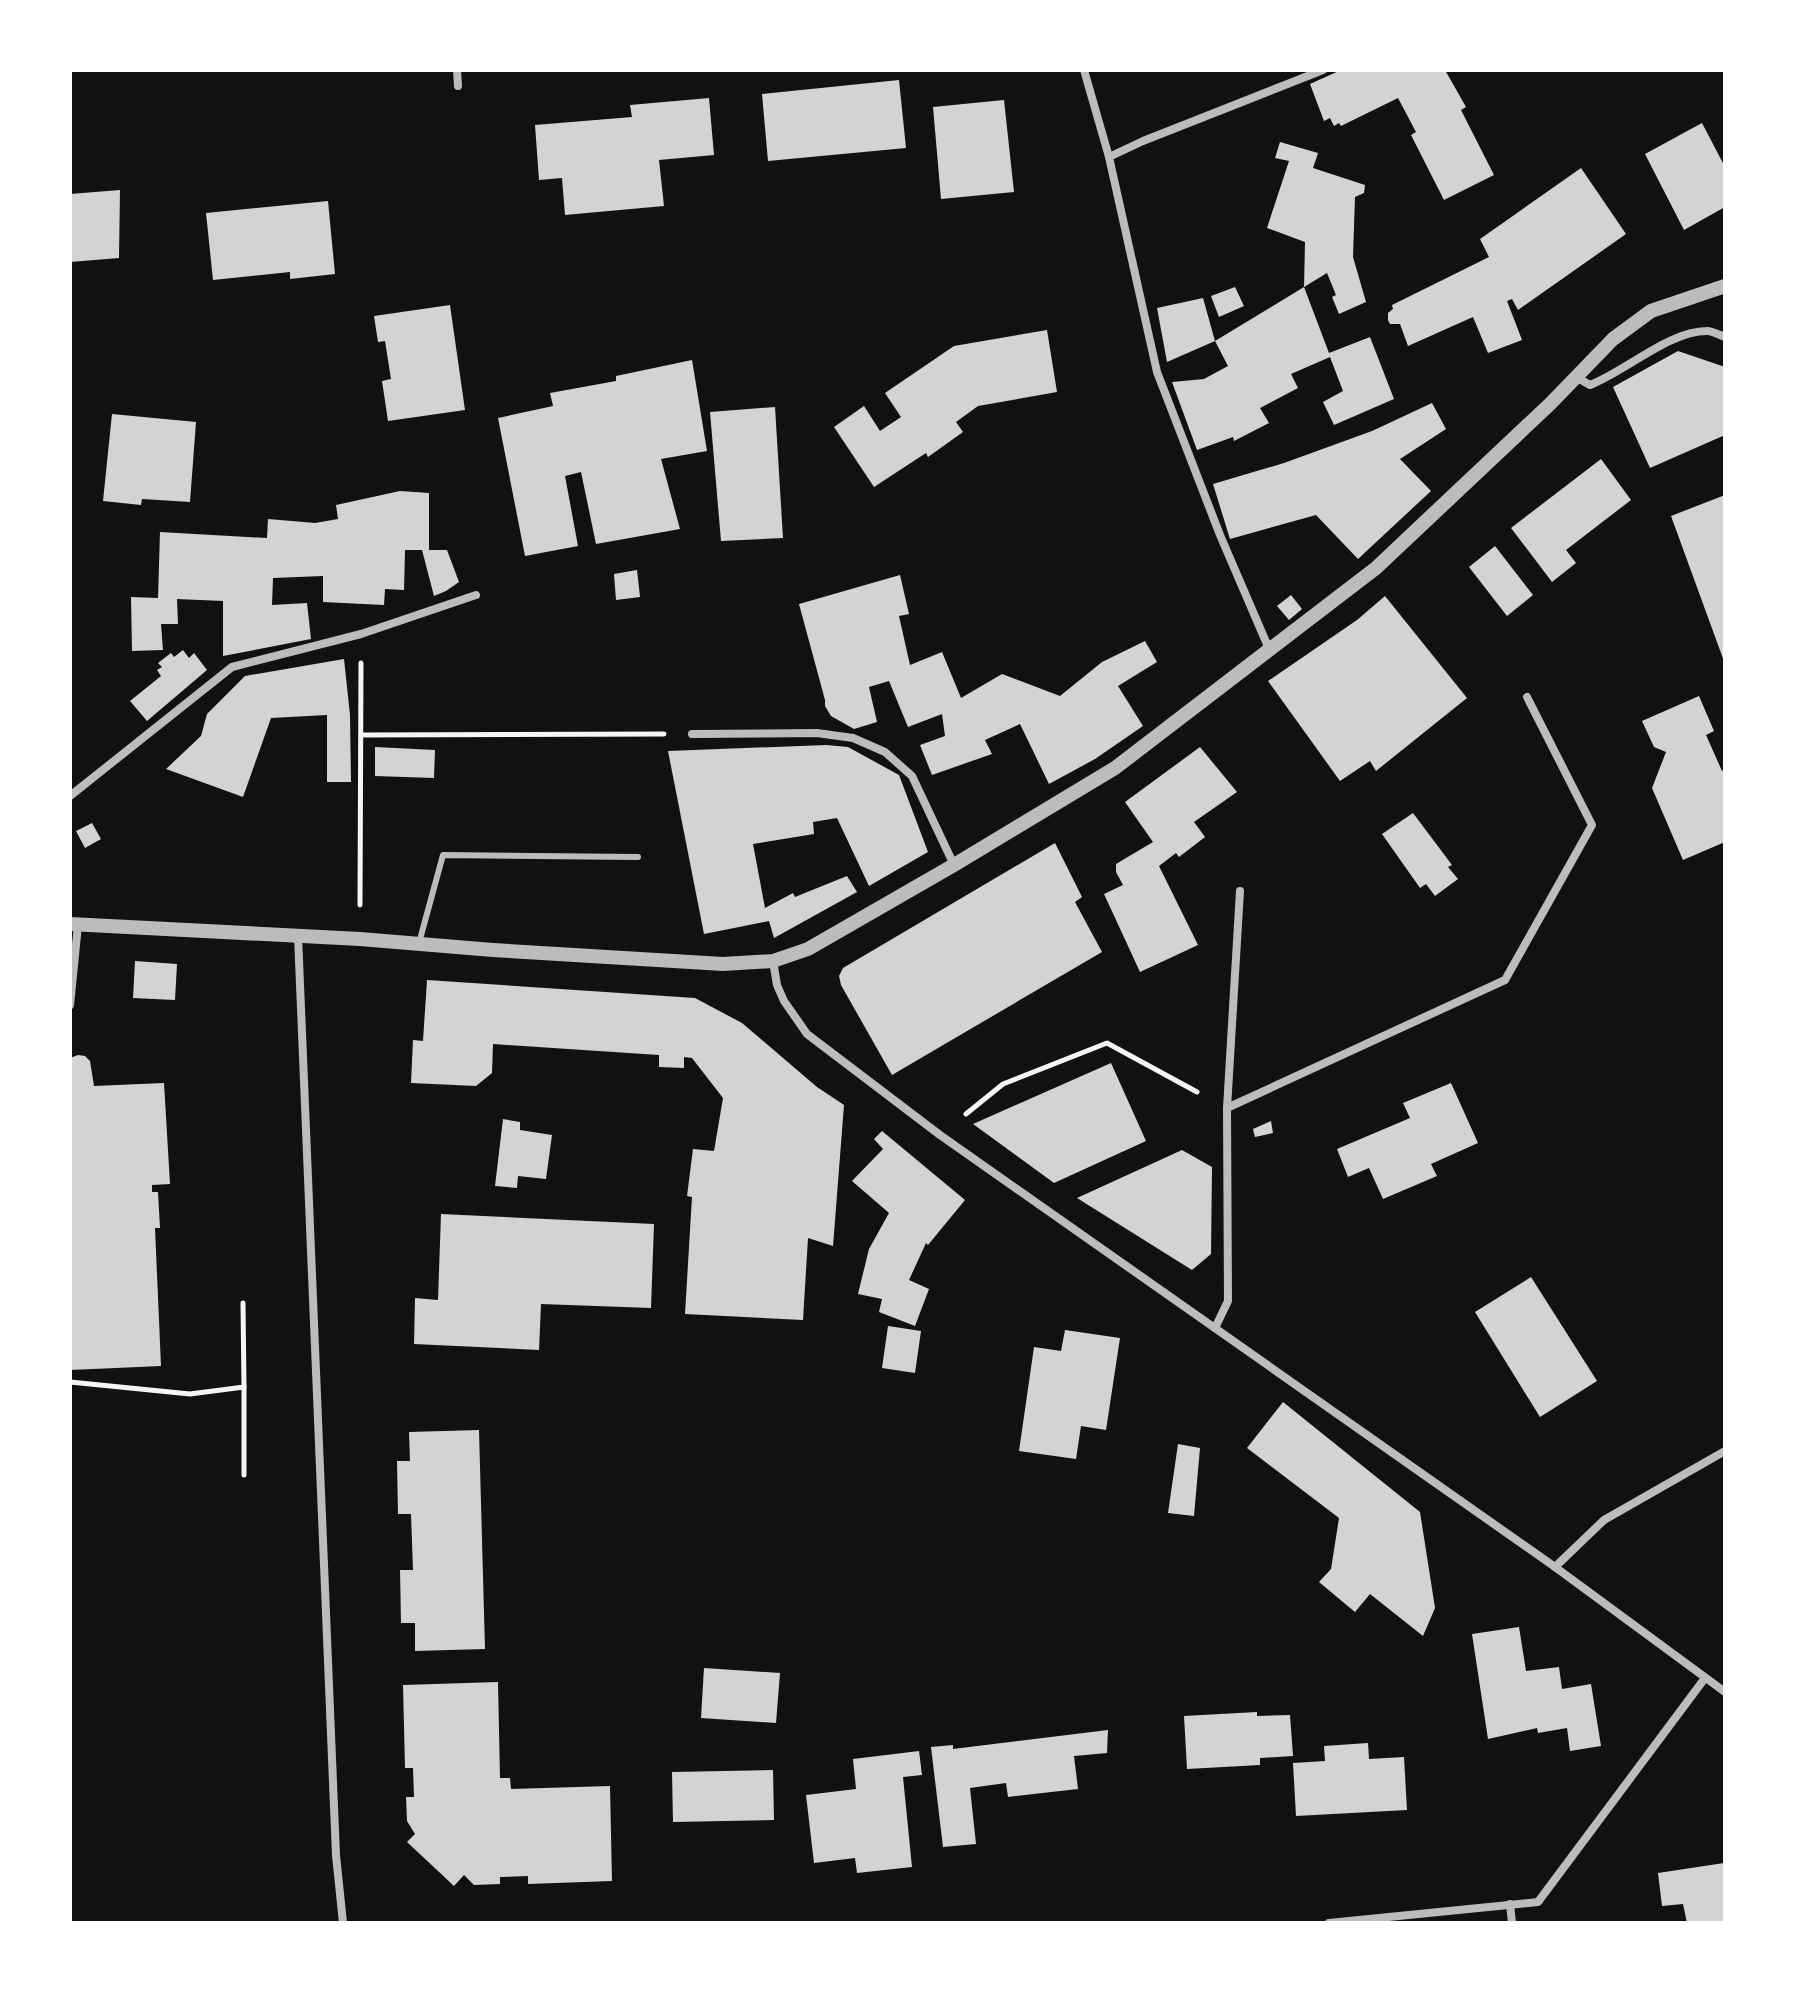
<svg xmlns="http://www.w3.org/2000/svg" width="1795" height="1993" font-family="Inter,sans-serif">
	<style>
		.building { fill: #d3d3d3 }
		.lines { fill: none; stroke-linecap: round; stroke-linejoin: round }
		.path { stroke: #f5f5f5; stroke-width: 5 }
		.service { stroke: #bcbcbc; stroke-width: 6 }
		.minor { stroke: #bcbcbc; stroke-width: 8 }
		.tertiary { stroke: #bcbcbc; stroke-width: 14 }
	</style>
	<rect width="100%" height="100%" fill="#111"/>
	<!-- building -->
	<g class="building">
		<path d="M1341 70H1445L1466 107 1461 110 1494 175 1444 200 1411 135 1416 132 1398 98 1341 126 1339 123 1334 126 1330 118 1324 121 1310 84Z"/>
		<path d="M899 80 906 148 768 161 762 94Z"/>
		<path d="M709 98 714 155 659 160 664 206 565 215 562 178 539 180 535 125 632 117 630 105Z"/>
		<path d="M1004 100 1014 192 941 199 933 107Z"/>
		<path d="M1702 123 1725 167V207L1684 230 1645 154Z"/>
		<path d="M1280 142 1318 153 1313 168 1365 185 1364 193 1355 197 1353 257 1366 302 1339 314 1332 297 1336 295 1327 273 1304 287 1329 353 1370 337 1394 399 1334 425 1323 402 1343 391 1330 357 1291 374 1298 388 1260 408 1269 423 1234 441 1233 437 1197 450 1172 382 1204 379 1228 366 1215 341 1304 287 1305 242 1267 228 1289 161 1275 158Z"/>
		<path d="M1581 168 1626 234 1518 310 1512 299 1507 301 1522 340 1488 353 1473 317 1408 346 1400 324H1390L1388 320V313L1393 309 1392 305 1489 257 1480 239Z"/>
		<path d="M120 190 119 258 70 262V194Z"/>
		<path d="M328 201 335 274 290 279V272L213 280 206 213Z"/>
		<path d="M1235 287 1244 306 1219 317 1211 296Z"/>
		<path d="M1203 298 1215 341 1167 362 1157 308Z"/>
		<path d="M450 305 465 410 388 421 382 381 391 379 385 341 378 342 374 316Z"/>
		<path d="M1047 330 1057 392 978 406 956 422 963 432 928 457 926 453 874 487 834 427 864 406 880 431 901 417 885 393 954 346Z"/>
		<path d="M1678 351 1725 367V435L1650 468 1613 387Z"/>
		<path d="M692 360 707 451 661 459 680 529 596 544 581 472 565 476 578 546 525 556 498 418 553 406 550 393 616 381V376Z"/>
		<path d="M1432 403 1446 429 1400 459 1431 491 1358 559 1316 515 1230 539 1213 484 1284 463 1372 431Z"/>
		<path d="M775 407 783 538 721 541 710 412Z"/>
		<path d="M112 414 196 422 190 502 142 499 141 505 103 501Z"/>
		<path d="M1601 459 1631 500 1566 550 1576 563 1552 582 1511 528Z"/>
		<path d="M400 491 429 493V550H447L459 582 446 591 434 596 422 550H405L404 590 385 589 384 605 323 602V576L273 578 272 605 307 603 311 639 223 656V601L177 599 178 624H161L163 650 132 651 131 597 158 598 160 532 267 538 268 519 315 523 338 519 336 505Z"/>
		<path d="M1725 495V664L1671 516Z"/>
		<path d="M1495 546 1533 595 1507 616 1469 567Z"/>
		<path d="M637 570 640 597 616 600 614 574Z"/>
		<path d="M900 575 909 614 899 616 910 665 942 652 961 698 1002 674 1060 696 1102 662 1145 641 1157 662 1118 686 1143 726 1095 759 1049 784 1020 724 985 740 992 754 932 775 920 745 945 736 942 714 908 727 889 681 869 687 877 722 854 729 831 716 825 706V700L799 604Z"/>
		<path d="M1291 595 1302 609 1289 620 1277 606Z"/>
		<path d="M1385 596 1467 698 1376 771 1370 761 1340 781 1268 681 1357 620Z"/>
		<path d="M183 650 189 658 194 653 207 670 147 721 130 701 161 676 157 670 162 667 158 663 171 653 174 657Z"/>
		<path d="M344 659 350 715 351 782H327V715L271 718 243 797 166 769 201 736 207 714 245 676Z"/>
		<path d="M1699 696 1714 731 1706 735 1722 771 1725 769V842L1683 860 1652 788 1666 752 1654 747 1642 721Z"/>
		<path d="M826 745 848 747 899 775 928 852 869 886 837 818 813 822 814 834 753 844 765 908 793 893 795 897 847 876 857 892 774 938 769 921 704 934 668 751Z"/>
		<path d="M375 747 435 750 434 778 375 776Z"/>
		<path d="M1200 747 1237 792 1194 822 1205 837 1179 857 1176 853 1159 866 1198 945 1140 972 1104 894 1123 885 1116 872V864L1153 842 1125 802Z"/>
		<path d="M1413 813 1452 865 1448 867 1458 879 1435 896 1426 884 1420 888 1382 834Z"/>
		<path d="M92 823 101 839 85 848 76 831Z"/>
		<path d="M1055 843 1082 897 1075 902 1102 952 892 1075 841 985 839 976 843 968Z"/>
		<path d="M135 961 177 964 175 1000 133 998Z"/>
		<path d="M427 980 695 998 742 1023 817 1087 844 1105 833 1246 808 1238 803 1320 685 1314 692 1197 687 1196 693 1149 714 1151 723 1098 692 1058 684 1057V1068L659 1067V1055L493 1044 492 1073 476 1086 411 1083 413 1040 423 1041Z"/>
		<path d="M78 1055 85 1056 90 1061 94 1086 164 1083 170 1184 152 1185V1192H158L160 1228H155L161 1366 70 1370V1058Z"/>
		<path d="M1111 1063 1146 1141 1054 1183 973 1124Z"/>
		<path d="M1451 1083 1478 1143 1431 1164 1437 1176 1383 1199 1369 1168 1348 1177 1337 1149 1410 1118 1403 1103Z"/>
		<path d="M503 1119 520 1122V1130L552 1135 546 1179 518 1176 517 1188 495 1186Z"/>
		<path d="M1271 1121 1273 1133 1255 1137 1253 1129Z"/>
		<path d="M882 1131 965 1200 928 1245 926 1243 909 1280 929 1289 915 1326 879 1312 882 1299 858 1294 869 1249 889 1213 852 1181 883 1149 874 1139Z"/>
		<path d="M1182 1150 1212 1167 1211 1254 1192 1270 1077 1198Z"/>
		<path d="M441 1214 654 1224 651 1308 541 1304 539 1350 414 1344 415 1298 438 1300Z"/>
		<path d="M1531 1277 1597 1381 1540 1417 1475 1312Z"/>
		<path d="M888 1326 921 1331 915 1373 882 1368Z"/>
		<path d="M1065 1330 1120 1338 1106 1430 1081 1426 1076 1459 1019 1451 1034 1347 1061 1351Z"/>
		<path d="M1283 1402 1420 1512 1435 1608 1423 1636 1370 1594 1355 1612 1319 1582 1331 1569 1339 1518 1247 1448Z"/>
		<path d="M479 1430 485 1649 415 1651V1623H401L400 1570H413L411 1514H398L397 1461H410L409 1432Z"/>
		<path d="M1178 1444 1200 1448 1194 1516 1168 1513Z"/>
		<path d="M1519 1627 1526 1671 1559 1667 1562 1689 1591 1684 1601 1746 1570 1751 1567 1728 1538 1733 1537 1728 1488 1739 1472 1634Z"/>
		<path d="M704 1668 780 1673 776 1723 701 1718Z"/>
		<path d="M498 1682 500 1778H510L511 1789 610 1786 612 1881 528 1884V1876L500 1877V1884L474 1885 464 1875 454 1886 407 1842 415 1834 407 1821 406 1797H414L413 1768H405L403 1685Z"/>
		<path d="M1257 1712V1716L1290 1715 1293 1756 1260 1758V1765L1187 1769 1184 1716Z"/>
		<path d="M1108 1730 1107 1753 1074 1756 1078 1789 1008 1797 1006 1783 970 1788 976 1844 943 1847 931 1747 953 1745V1749Z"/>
		<path d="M1368 1743 1369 1759 1404 1757 1407 1810 1296 1816 1293 1763 1325 1761 1324 1746Z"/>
		<path d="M919 1751 922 1775 903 1777 912 1867 857 1873 855 1858 814 1863 806 1795 856 1789 853 1759Z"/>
		<path d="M773 1770 774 1820 673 1822 672 1772Z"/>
		<path d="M1724 1863 1725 1923H1687L1683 1904 1662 1906 1658 1873Z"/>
	</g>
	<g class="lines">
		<!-- path -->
		<g class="path">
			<path d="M361 735 664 734"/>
			<path d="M360 905 361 663"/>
			<path d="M966 1114 1003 1084 1107 1043 1197 1092"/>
			<path d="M70 1382 190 1394 244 1387 243 1303"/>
			<path d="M244 1387V1475"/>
		</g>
		<!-- service -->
		<path class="service" d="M419 943 443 855 638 857"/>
		<!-- minor -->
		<g class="minor">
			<path d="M457 70 458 86"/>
			<path d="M1084 70 1109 157 1157 372 1220 535 1269 649"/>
			<path d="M1109 157 1143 141 1323 70"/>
			<path d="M1576 377 1590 385C1626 371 1669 331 1707 331 1712 331 1720 335 1725 337"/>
			<path d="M692 734 817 733 853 738 885 752 912 776 954 865"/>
			<path d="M70 796 232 667 361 634 476 595"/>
			<path d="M298 936 336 1855 343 1923"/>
			<path d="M773 961 777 985 784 1001 807 1034 940 1135 1555 1567 1725 1692"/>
			<path d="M70 1005 78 925"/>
			<path d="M1227 1108 1240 891"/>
			<path d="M1215 1328 1228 1301 1227 1108 1505 980 1592 825 1527 697"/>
			<path d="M1555 1567 1604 1520 1725 1451"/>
			<path d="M1510 1904 1512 1923"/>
			<path d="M1329 1923 1538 1902 1705 1678"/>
		</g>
		<!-- tertiary -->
		<path class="tertiary" d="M70 924 360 939 493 950 723 964 773 961 808 949 954 865 1115 768 1376 568 1550 404 1613 339 1651 311 1725 286"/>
	</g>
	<!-- border -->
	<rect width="1795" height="1993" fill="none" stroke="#ffffff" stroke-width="144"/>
</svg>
